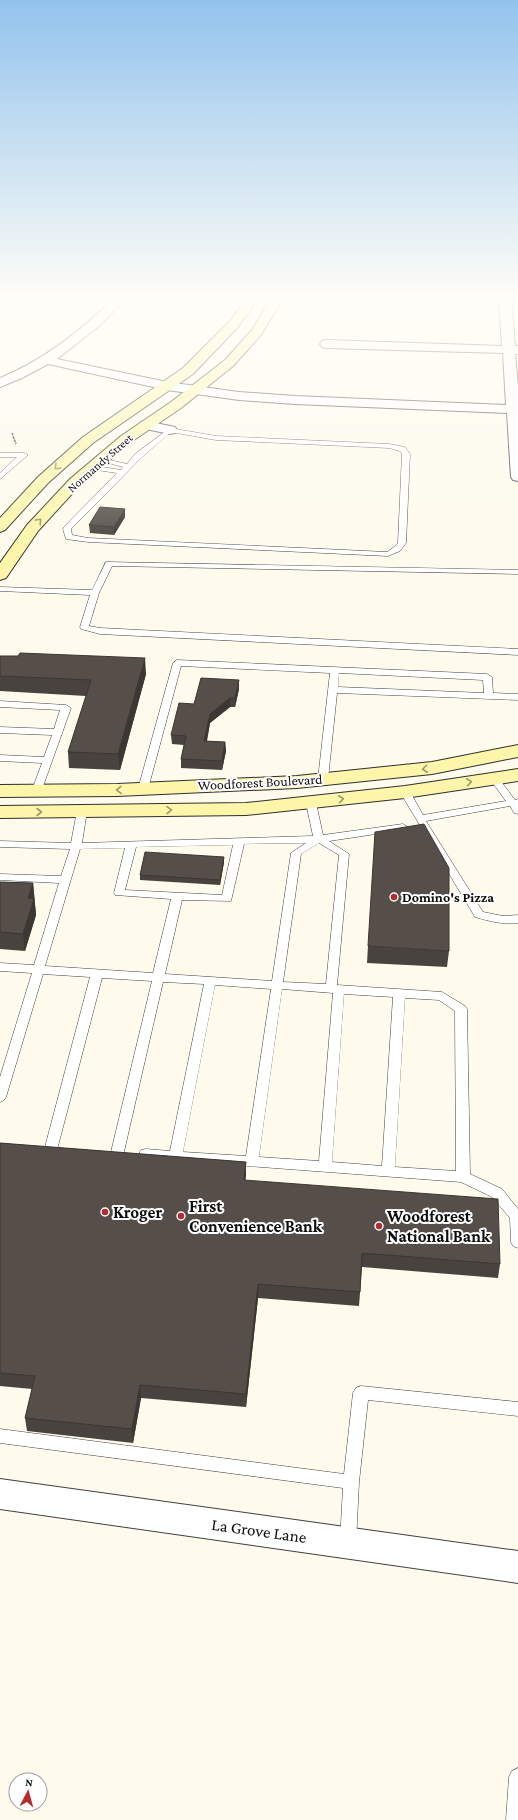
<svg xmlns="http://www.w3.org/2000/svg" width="518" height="1820" font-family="'Crimson Pro',serif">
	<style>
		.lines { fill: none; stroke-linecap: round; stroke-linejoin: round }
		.lane-casing { stroke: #404040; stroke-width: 1 }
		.street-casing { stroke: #404040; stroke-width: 2 }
		.secondary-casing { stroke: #2f2f2f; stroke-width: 2 }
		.path { stroke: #2f2f2f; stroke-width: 1.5; stroke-dasharray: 2.5 1; stroke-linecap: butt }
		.lane { fill: #fff; fill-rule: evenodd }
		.street { fill: #fff; fill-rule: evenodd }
		.secondary { fill: #fcf5aa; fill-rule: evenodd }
		.wall { fill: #49433f }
		.shaded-wall { fill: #3c3733 }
		.building { fill: #554e49; stroke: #3c3733 }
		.oneway { stroke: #9c986b }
		.poi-dot { fill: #b72a2d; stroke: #fff; stroke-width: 1.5 }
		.labels { text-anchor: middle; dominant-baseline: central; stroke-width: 4; stroke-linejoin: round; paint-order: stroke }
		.far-street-label { font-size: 12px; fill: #0d0d0d; stroke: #fff }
		.street-label { font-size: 14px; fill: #0d0d0d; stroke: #fff }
		.poi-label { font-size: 14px; font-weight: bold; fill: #0d0d0d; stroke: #fff; text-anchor: start }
		.near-poi-label { font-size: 17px; font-weight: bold; fill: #0d0d0d; stroke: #fff; text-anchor: start }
		.near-street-label { font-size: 17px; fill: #0d0d0d; stroke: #fff }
	</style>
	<rect width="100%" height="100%" fill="#fefbed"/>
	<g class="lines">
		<defs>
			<g id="lane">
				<path d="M170 428 216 436 389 444 405 447 410 454 406 543 400 551 388 556 88 542 66 539 63 529 64 527 117 473 90 469V465L121 470 123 467 97 460 101 458 127 464 135 454ZM171 432 216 440 389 448 400 451 402 454 398 543 394 547 387 552 88 538 72 535 71 529 141 458Z"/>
				<path d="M0 453H24L28 455 0 479V473L17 457H0Z"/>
				<path d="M106 562 518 570V574L112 566 99 593 89 626 100 628 518 649V655L100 634 81 629 80 627 90 595 0 591V587L92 590Z"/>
				<path d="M177 660 487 674 492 677 493 693 518 694V700L337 693 328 779 323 782 318 779 330 673 181 666 148 789 143 792 139 791 138 789 173 663ZM339 673 483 680 484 693 338 687Z"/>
				<path d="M0 701 66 705 71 708 41 792 37 793 32 790 42 763 0 761V755L44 757 52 735 0 733V727L54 729 60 710 0 707Z"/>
				<path d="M494 775 497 776 515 800 518 799V814L514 813 510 806 426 821 483 912 503 916 518 915V923C503 925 489 921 475 917L400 792 401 790H409L423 815 506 801 489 778Z"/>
				<path d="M311 800 316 803 323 835 403 824 408 827 403 830 329 841 349 854 337 985 442 992 465 1006 467 1009 470 1174 502 1189 518 1209V1248L513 1246 511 1242 510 1218 492 1197 461 1182 141 1158 139 1154 141 1150 146 1149 170 1151 204 984 163 982 123 1156 118 1157 113 1156 111 1152 152 981 102 978 57 1150 52 1152 47 1150 45 1147 90 977 43 974 6 1097 4 1100 0 1102V1077L32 973 0 971V963L34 965 59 883 0 880V874L61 876 70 849 0 847V841L71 843 77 811 82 808 87 811 82 843 313 836 306 803ZM306 843 291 853 272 981 165 974 182 900 231 901 244 844ZM319 843 339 855 326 984 283 982 301 854ZM233 845 222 895 125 890 136 847ZM125 848 114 893 115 895 171 899 153 973 45 966 80 849ZM215 985 271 989 246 1156 183 1152ZM282 989 333 993 319 1161 259 1157ZM344 994 393 997 382 1166 332 1162ZM405 998 439 1000 455 1011 456 1171 395 1167Z"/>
				<path d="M361 1386 518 1402V1416L368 1400 359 1482 356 1542 354 1548 348 1550 342 1548 340 1542 343 1488 0 1443V1429L344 1474 353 1393 356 1388Z"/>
				<path d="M518 1768V1820H506L509 1777 512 1771Z"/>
			</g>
			<g id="street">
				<path d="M115 297H127L99 326 57 359 167 382 239 392 295 396 506 405 503 353 326 348 322 347 320 344 322 341 326 340 502 346 499 297H511L515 346H518V354H515L518 386V481L513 480 511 477 507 413 295 404 239 400 167 390 48 364 22 378 0 387V378C44 360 81 331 115 297Z"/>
				<path d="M359 297H371C368 301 365 302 360 300Z"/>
				<path d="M146 421 175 427 177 430 175 433 170 434 141 428 139 425 141 422Z"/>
				<path d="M0 1479 518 1551V1583L0 1509Z"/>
			</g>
			<g id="secondary">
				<path d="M247 297H259L238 327 193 374 93 443 48 483 5 530 0 532V518L38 477 83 437 183 368 230 321Z"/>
				<path d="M272 297H284L261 335 233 366 181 408 131 442 80 485 38 531 6 578 0 580V563L27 525 70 479 121 436 171 402 225 360 252 330Z"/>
				<path d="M518 745V757L432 774 297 788 117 796 0 797V785L117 784 297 776 432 762Z"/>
				<path d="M518 769V781L405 798 246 815 0 818V806L246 803 405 786Z"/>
			</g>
		</defs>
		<!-- lane casing -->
		<use href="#lane" class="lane-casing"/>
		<!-- street casing -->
		<use href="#street" class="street-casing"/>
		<!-- secondary casing -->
		<use href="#secondary" class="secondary-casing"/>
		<!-- path -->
		<path class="path" d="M12 433 16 444"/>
		<!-- lane -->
		<use href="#lane" class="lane"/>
		<!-- street -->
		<use href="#street" class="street"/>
		<!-- secondary -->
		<use href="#secondary" class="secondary"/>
	</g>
	<!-- wall -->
	<g class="wall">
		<path d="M125 509V517L114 535 90 533 89 525Z"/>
		<path d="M0 656 146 674 120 770 69 768 68 752 86 696 0 691Z"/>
		<path d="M239 689 235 707H230L210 723 207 741 225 742 226 751 222 770 181 768V759L184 745 172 744 171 735Z"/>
		<path d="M224 857V862L220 885 140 880V875Z"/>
		<path d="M0 882 33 883 36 915 25 951 0 949Z"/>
		<path d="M368 946 449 951 447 967 367 963Z"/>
		<path d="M0 1143 246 1162 245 1180 500 1264 498 1278 362 1267 359 1306 258 1298 246 1407 141 1398 133 1443 27 1431 25 1418 32 1389 0 1386Z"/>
	</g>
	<!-- shaded-wall -->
	<g class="shaded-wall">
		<path d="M125 509V517L114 535V527Z"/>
		<path d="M145 658 146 674 120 770 118 754Z"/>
		<path d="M239 680V689L235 707V698Z"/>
		<path d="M230 698V707L210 723 205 750 204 741 210 714Z"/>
		<path d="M225 742 226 751 222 770V761Z"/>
		<path d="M224 857V862L220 885V880Z"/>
		<path d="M33 883 36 915 25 951 23 934 28 898Z"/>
		<path d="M246 1162V1176L244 1193V1180Z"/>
		<path d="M258 1284V1298L246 1407V1394Z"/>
		<path d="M140 1385 141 1398 133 1443 132 1429Z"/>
	</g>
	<!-- building -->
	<g class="building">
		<path d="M100 507 125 509 114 527 89 525Z"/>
		<path d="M20 653 145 658 118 754 68 752 91 680 0 676V656H18Z"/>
		<path d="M201 678 239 680 235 698H230L210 714 204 741 225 742 222 761 181 759 186 736 171 735 179 703 194 704Z"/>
		<path d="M424 824 449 868V951L368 946 375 832Z"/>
		<path d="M145 852 224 857 220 880 140 875Z"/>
		<path d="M0 882 33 883 28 898 34 899 23 934 0 932Z"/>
		<path d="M0 1143 246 1162 244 1180 498 1199 500 1264 362 1253 360 1292 258 1284 246 1394 140 1385 132 1429 25 1418 35 1376 0 1373Z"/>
	</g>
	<!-- one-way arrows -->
	<defs><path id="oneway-chevron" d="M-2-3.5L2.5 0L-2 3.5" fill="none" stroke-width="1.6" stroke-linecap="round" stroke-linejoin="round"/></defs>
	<g class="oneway">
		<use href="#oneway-chevron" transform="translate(57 467) rotate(136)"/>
		<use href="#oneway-chevron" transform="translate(39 521) rotate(-47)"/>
		<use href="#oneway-chevron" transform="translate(425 769) rotate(173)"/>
		<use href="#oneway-chevron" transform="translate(469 782) rotate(-8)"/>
		<use href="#oneway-chevron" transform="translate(119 790) rotate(178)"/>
		<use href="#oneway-chevron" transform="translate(341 799) rotate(-7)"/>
		<use href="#oneway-chevron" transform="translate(169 810) rotate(-1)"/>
		<use href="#oneway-chevron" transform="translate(39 812)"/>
	</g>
	<!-- sky -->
	<linearGradient id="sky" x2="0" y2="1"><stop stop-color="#93c3ed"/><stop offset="0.54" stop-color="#fffdf7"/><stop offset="1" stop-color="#fffdf7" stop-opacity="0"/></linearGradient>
	<rect width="518" height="551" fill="url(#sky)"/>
	<!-- markers -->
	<g class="poi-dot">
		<circle cx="394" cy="897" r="4"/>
		<circle cx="105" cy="1212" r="4"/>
		<circle cx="181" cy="1216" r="4"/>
		<circle cx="379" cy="1226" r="4"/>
	</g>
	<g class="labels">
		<!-- far-street labels -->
		<g class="far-street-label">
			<text transform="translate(100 463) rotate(-41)">Normandy Street</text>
		</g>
		<!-- street labels -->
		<g class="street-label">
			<text transform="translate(260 782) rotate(-3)">Woodforest Boulevard</text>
		</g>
		<!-- poi labels -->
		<g class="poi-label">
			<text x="402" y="897">Domino's Pizza</text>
		</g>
		<!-- near-poi labels -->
		<g class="near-poi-label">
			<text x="189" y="1206">First<tspan x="189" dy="20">Convenience Bank</tspan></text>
			<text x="113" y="1212">Kroger</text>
			<text x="387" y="1216">Woodforest<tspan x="387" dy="20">National Bank</tspan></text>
		</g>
		<!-- near-street labels -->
		<g class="near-street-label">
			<text transform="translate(259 1531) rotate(8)">La Grove Lane</text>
		</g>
	</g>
	<!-- north arrow -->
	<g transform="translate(28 1792) rotate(6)"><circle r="19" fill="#ffffff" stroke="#9e9e9e"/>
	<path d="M0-3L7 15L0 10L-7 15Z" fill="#b72a2d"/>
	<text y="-6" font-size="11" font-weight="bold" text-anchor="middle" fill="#0d0d0d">N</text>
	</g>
</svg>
